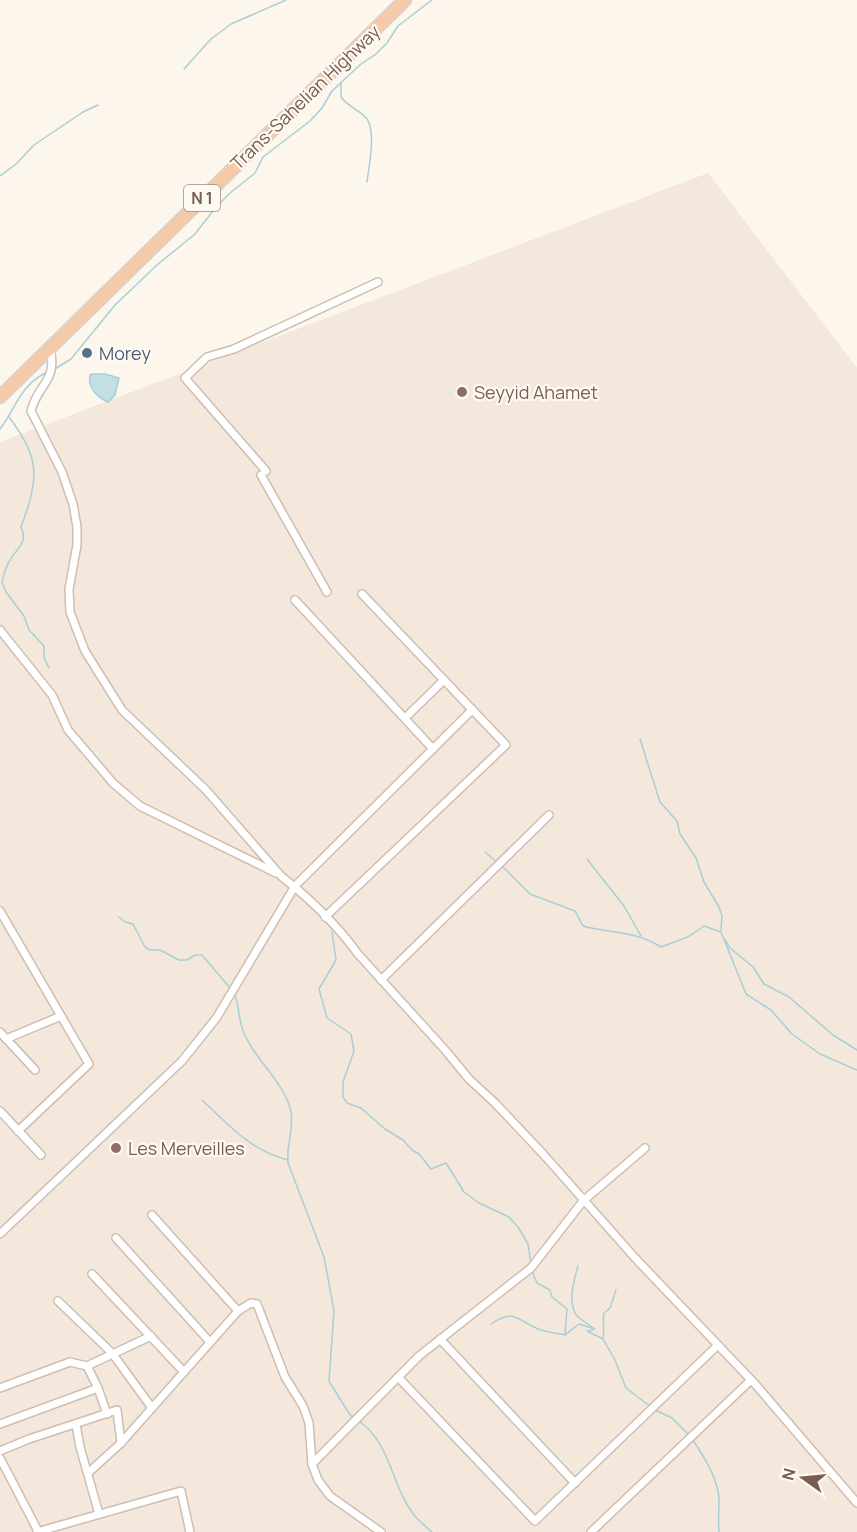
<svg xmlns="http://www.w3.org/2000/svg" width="857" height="1532" font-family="Manrope,sans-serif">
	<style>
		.residential { fill: #f3e8db }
		.water { fill: #c1e0e5; stroke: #a8cfd7; stroke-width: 1.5 }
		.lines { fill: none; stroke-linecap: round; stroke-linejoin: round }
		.stream { stroke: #a8cfd7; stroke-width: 1.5 }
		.minor-casing { stroke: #cebeb1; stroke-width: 10 }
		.trunk-casing { stroke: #d9d2ce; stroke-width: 15 }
		.minor { stroke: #fff; stroke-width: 7 }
		.trunk { stroke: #f4caa8; stroke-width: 12 }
		.service-dot { fill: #5c6f8a; stroke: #fefaf3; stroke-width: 2 }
		.education-dot { fill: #8d6e63; stroke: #fefaf3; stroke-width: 2 }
		.labels { text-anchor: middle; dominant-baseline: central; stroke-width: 4.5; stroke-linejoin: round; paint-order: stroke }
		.shield { fill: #fefaf3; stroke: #a08d80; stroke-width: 1.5 }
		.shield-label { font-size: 16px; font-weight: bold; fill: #775e4f }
		.street-label { font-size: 18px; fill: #775e4f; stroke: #fefaf3 }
		.service-label { font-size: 18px; fill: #4e5e75; stroke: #fefaf3; text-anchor: start }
		.education-label { font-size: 18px; fill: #785e54; stroke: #fefaf3; text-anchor: start }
	</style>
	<rect width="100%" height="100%" fill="#fcf6ec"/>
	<!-- residential -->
	<path class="residential" d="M708 173 857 368V1532H0V442Z"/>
	<!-- water -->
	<path class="water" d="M92 374H105L119 378 115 395 108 402C98 398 87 388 90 375Z"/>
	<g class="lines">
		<!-- stream -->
		<g class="stream">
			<path d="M184 69 211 39 231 24 286 0"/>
			<path d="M341 83V97C348 107 360 110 367 119 376 132 369 166 367 182"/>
			<path d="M0 176 16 164 34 145 83 112 98 105"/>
			<path d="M53 370 71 359 115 305 157 265 195 234 216 207 230 193 255 173 263 157 310 121 322 108 332 91 361 64 376 54 387 43 398 26 432 0"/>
			<path d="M9 417C41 460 39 478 21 527 29 543 16 548 9 562 5 568 4 575 2 582L6 592 24 616 29 630 44 646V658L49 668"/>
			<path d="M0 429C16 408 21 383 48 372"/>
			<path d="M640 739 660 802 677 821 680 834 696 858 704 882 719 907 722 916 721 930"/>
			<path d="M485 852 498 863"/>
			<path d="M587 859 624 906 641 936"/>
			<path d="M502 866 530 894 575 911 583 926C612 934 634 930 661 947L688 937 704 926 721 932 746 994 771 1010 792 1034 820 1054 857 1070"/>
			<path d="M119 917 125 922 133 924 145 947 150 950H160L179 960H187L195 955H202L231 989"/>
			<path d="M332 932 336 960 319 989 327 1018 351 1034 354 1051 343 1082V1097L347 1103 361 1108 385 1129 403 1140 412 1150 419 1154 431 1169 446 1163 464 1192 479 1203 509 1217 518 1227 528 1244 531 1264"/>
			<path d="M725 940 730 948 753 967 764 984 789 997 833 1035 857 1050"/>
			<path d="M234 993C240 1006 238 1021 244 1033 255 1061 285 1082 291 1112 294 1130 286 1146 288 1163L324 1257 334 1311 329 1381 350 1415 355 1418"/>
			<path d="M202 1100C229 1125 251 1151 288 1160"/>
			<path d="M578 1266C574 1281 567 1302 577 1316 581 1320 589 1324 593 1328"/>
			<path d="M532 1271 537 1283 550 1290 552 1297 567 1309 565 1335 579 1324 595 1329"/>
			<path d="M491 1324C515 1307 519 1322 541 1330 548 1332 557 1333 565 1335"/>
			<path d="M593 1330 587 1331 603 1339 615 1360 626 1388 651 1407"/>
			<path d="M603 1338C605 1329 602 1321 604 1313L610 1308 616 1290"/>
			<path d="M655 1410 672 1418 689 1435"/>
			<path d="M359 1421C392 1444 391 1487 415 1516 420 1522 426 1527 432 1532"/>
			<path d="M692 1439C704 1456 718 1478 719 1499 719 1510 718 1521 719 1532"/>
		</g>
		<defs>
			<g id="minor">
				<path d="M50 348C58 382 38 383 31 411L62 472 73 504 77 527V545L69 589 70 612 85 651 122 710 206 790 281 876C309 898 337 925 358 954L446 1051 469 1079 495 1103 544 1155 636 1259 756 1385 857 1503"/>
				<path d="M266 471 185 378 207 357 234 349 378 282"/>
				<path d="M261 475 327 592"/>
				<path d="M295 600 433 749"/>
				<path d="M0 630 52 695 68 730 113 783 140 806 276 873"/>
				<path d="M405 718 444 680"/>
				<path d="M0 911 89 1064 18 1131"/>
				<path d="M325 917 506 745 362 594"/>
				<path d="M381 980 549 815"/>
				<path d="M0 1032 35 1070"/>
				<path d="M6 1039 61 1016"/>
				<path d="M0 1111 41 1155"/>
				<path d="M152 1215 238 1311"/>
				<path d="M0 1234 182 1061 217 1017 295 886 472 710"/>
				<path d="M116 1238 210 1342"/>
				<path d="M92 1274 184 1372"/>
				<path d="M58 1301 112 1353 152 1408"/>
				<path d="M440 1339 575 1483"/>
				<path d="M398 1377 535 1521 718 1345"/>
				<path d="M0 1388 70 1362 87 1366"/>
				<path d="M107 1414 98 1388 87 1366 151 1336"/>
				<path d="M0 1424 98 1388"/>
				<path d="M76 1425 80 1447 99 1514"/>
				<path d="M0 1451 29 1439 117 1410 121 1443"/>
				<path d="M0 1458 38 1531"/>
				<path d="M312 1464 419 1356 531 1268 583 1201 645 1148"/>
				<path d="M88 1473 121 1443 238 1311 251 1303 257 1304 285 1377 303 1406 309 1423 312 1464 318 1480 330 1496 381 1532"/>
				<path d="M37 1532 181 1491 190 1532"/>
				<path d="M591 1532 751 1380"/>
			</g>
			<path id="trunk" d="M0 397 405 0"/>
		</defs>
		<!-- minor casing -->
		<use href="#minor" class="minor-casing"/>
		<!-- trunk casing -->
		<use href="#trunk" class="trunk-casing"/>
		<!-- minor -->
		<use href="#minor" class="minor"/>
		<!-- trunk -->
		<use href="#trunk" class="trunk"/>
	</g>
	<!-- markers -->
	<circle class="service-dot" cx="87" cy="353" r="6"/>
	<g class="education-dot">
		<circle cx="462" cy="392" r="6"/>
		<circle cx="116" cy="1148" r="6"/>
	</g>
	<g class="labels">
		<!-- shield labels -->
		<rect class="shield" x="184" y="185" width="36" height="26" rx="4.5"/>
		<g class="shield-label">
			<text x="202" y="198">N 1</text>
		</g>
		<!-- street labels -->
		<g class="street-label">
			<text transform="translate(305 97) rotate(-44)">Trans-Sahelian Highway</text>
		</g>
		<!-- service labels -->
		<g class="service-label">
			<text x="99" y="353">Morey</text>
		</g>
		<!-- education labels -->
		<g class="education-label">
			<text x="474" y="392">Seyyid Ahamet</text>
			<text x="128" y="1148">Les Merveilles</text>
		</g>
	</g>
	<!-- north arrow -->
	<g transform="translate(803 1478) rotate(285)" stroke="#fefaf3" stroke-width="4.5" paint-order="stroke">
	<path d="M0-4.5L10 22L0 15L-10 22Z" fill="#775e4f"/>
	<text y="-9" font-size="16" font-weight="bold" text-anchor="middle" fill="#775e4f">N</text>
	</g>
</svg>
